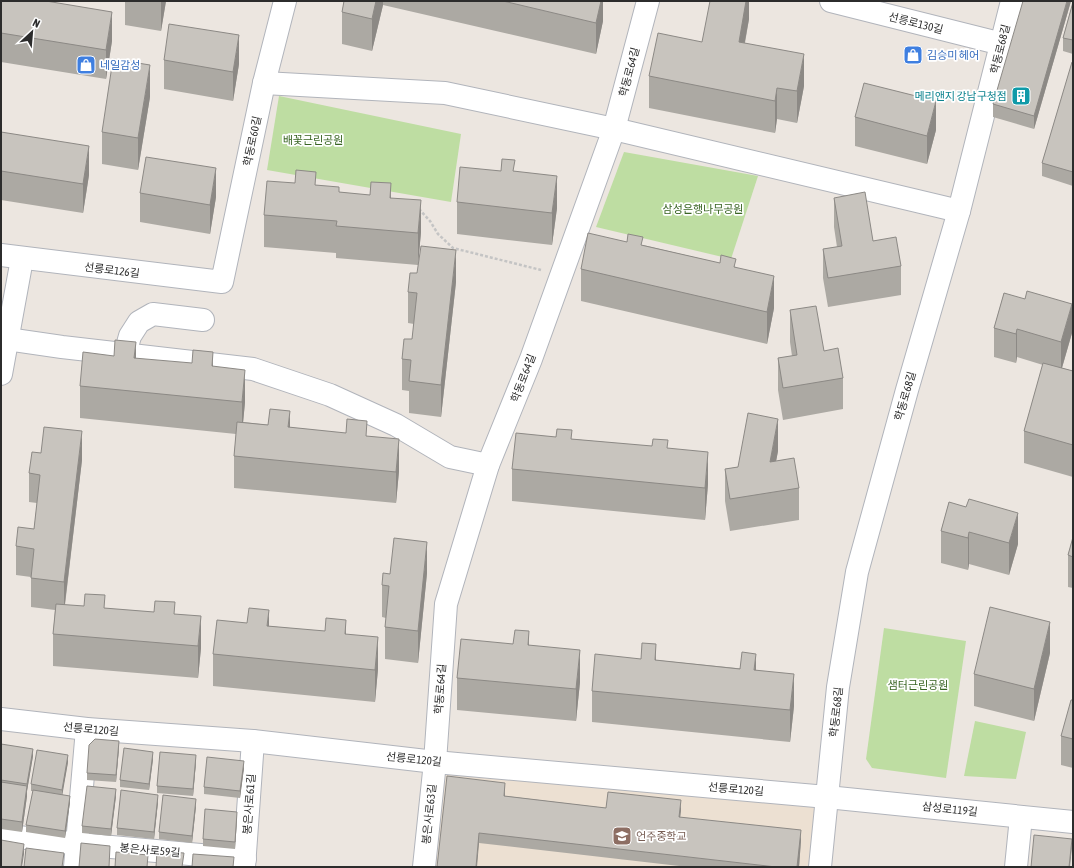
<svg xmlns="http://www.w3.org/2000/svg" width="1074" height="868" font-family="'Asap Condensed','Noto Sans KR',sans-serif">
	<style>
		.education { fill: #ece0d2 }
		.green { fill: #bedda2 }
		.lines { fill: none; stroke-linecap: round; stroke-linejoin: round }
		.minor-casing { stroke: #b1b4bb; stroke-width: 24 }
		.path { stroke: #c4c4c4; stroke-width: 2.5; stroke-dasharray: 3 2; stroke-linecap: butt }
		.minor { stroke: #fff; stroke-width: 22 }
		.wall { fill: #aca9a3 }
		.shaded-wall { fill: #8c8985 }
		.building { fill: #c8c4be; stroke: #8c8985 }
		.labels { text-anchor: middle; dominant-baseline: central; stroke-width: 3.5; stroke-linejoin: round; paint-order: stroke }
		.street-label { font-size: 11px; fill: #2c2c2c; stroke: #fff }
		.shop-label { font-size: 11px; fill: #366cbe; stroke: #fff; text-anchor: start }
		.culture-label { font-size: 11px; fill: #0d838f; stroke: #fff; text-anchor: end }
		.park-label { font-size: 11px; fill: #386422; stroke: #fff }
		.education-label { font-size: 11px; fill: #785e54; stroke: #fff; text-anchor: start }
	</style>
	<rect width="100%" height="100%" fill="#ece6e0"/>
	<!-- education -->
	<path class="education" d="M435 768 817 805 811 867H426Z"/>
	<!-- green -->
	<g class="green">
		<path d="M279 96 461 134 451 202 267 170Z"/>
		<path d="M624 152 758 176 731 259 596 227Z"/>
		<path d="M884 628 966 641 946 778 872 768 866 759Z"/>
		<path d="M975 721 1026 732 1016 779 964 776Z"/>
	</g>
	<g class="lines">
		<defs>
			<g id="minor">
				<path d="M831 1 1002 44"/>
				<path d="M264 83 445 93 614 129 959 211"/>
				<path d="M1 255 222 282 264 83 285 1"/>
				<path d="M7 339 62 347 253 369 330 395 396 425 450 457 488 465"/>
				<path d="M125 354 130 336 139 322 153 314 203 320"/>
				<path d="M1 374 22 259"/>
				<path d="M1 719 87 729 253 741 435 762 827 797 1073 822"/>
				<path d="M1 835 78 844 245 859"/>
				<path d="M75 867 87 729"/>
				<path d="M244 867 253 741"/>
				<path d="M424 867 435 762 446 604 488 465 531 359 614 129 648 1"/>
				<path d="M820 867 838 687 857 572 907 390 959 211 1012 1"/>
				<path d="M1016 867 1021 817"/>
			</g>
		</defs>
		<!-- minor casing -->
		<use href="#minor" class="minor-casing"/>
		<!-- path -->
		<path class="path" d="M419 209 430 221 438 234 453 248 541 270"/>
		<!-- minor -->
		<use href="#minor" class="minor"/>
	</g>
	<!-- wall -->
	<g class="wall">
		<path d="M1 1 112 41 106 79 1 62Z"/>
		<path d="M125 1H166L161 31 125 25Z"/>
		<path d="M344 1H603V21L596 54 383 5 372 51 342 44V12Z"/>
		<path d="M749 1V19L745 43 804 86 797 123 777 119 775 133 649 108V76L702 42Z"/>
		<path d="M1071 1 1034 129 993 117V104Z"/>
		<path d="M1073 2V54L1063 51V38Z"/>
		<path d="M164 60 239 64 233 101 164 89Z"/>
		<path d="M1073 63V186L1042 176V163Z"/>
		<path d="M150 97 138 170 102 164V132Z"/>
		<path d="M855 117 936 130 927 164 855 146Z"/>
		<path d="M1 132 89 175 83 213 1 200Z"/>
		<path d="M501 171H515L557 208 552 245 457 234V202Z"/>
		<path d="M316 185 339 192 391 198 421 232 418 265 336 258V253L264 247V215Z"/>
		<path d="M140 193 216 197 210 234 140 222Z"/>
		<path d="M834 198 873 241 901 266V295L828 307 823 278V249L837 247 834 227Z"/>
		<path d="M643 245 736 267 774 308 767 344 581 301V269Z"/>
		<path d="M456 282 441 417 409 413V391L402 390V359L412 339 414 324 408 323V292Z"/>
		<path d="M1004 293 1072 333 1062 368 1073 371V477L1024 463V431L1043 365 1017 357 1016 363 994 357V328Z"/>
		<path d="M790 310 824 351 843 378V409L783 420 778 390V358L792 356 790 342Z"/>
		<path d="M114 356 213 367 245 402 243 422 367 436 399 471 396 503 234 488V456L236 434 80 418V386Z"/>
		<path d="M572 439 668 448 708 484 705 520 512 501V469Z"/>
		<path d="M778 451 776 461 799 488V520L730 531 725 501V469L738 467Z"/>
		<path d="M82 460 65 605 175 614 201 648 198 678 53 666V634L55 610 31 607V577L16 575V546L34 529 37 503 29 502V473Z"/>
		<path d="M949 502 1018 544 1009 575 969 564 968 570 941 563V531Z"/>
		<path d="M1073 537V588L1068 587V555Z"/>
		<path d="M427 573 418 663 385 659V627L386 618 382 617V585L390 574Z"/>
		<path d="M269 626 346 634 378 669 375 702 213 686V654Z"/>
		<path d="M529 645 580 682 576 721 457 710V678Z"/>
		<path d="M1050 653 1034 721 974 706V674Z"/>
		<path d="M656 660 756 670 794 706 790 742 592 722V691Z"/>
		<path d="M1073 700V768L1061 765V736Z"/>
		<path d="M1 744 33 756 27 791V796L22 832 1 829Z"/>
		<path d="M119 748 116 782 87 780V773Z"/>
		<path d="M153 759 149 790 120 787V780Z"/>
		<path d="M68 762 62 794 70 802 65 838 26 832V825L33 791H31V784Z"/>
		<path d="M196 762 193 796 157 793V786Z"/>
		<path d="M244 768 240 798 204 794V787Z"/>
		<path d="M447 776 505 793V796L606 808 681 810 680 817 801 840 799 867H688L479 843Z"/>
		<path d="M116 796 111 836 82 833V826Z"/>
		<path d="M158 802 154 839 117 835V828Z"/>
		<path d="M196 806 192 843 159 839V832Z"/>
		<path d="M237 819 235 849 203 846V839Z"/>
	</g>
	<!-- shaded-wall -->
	<g class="shaded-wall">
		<path d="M161 1H166L161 31Z"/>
		<path d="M376 1H383V5L372 51V19Z"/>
		<path d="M601 1H603V21L596 54V23Z"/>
		<path d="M746 1H749V19L739 73V42Z"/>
		<path d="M1067 1H1071L1034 129V116Z"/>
		<path d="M112 12V41L106 79V50Z"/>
		<path d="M239 35V64L233 101V72Z"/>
		<path d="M804 54V86L797 123V91Z"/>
		<path d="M150 65V97L138 170V138Z"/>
		<path d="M777 88V119L775 133V101Z"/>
		<path d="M936 101V130L927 164V136Z"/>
		<path d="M89 146V175L83 213V184Z"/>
		<path d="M216 168V197L210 234V205Z"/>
		<path d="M557 176V208L552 245V213Z"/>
		<path d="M391 183V215L390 198Z"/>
		<path d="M421 200V232L418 265V233Z"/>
		<path d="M456 250V282L441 417V385Z"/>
		<path d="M774 276V308L767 344V312Z"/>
		<path d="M1072 304V333L1061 371V342Z"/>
		<path d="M1017 329V357L1016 363V334Z"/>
		<path d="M136 342V374L134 358Z"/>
		<path d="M213 352V384L212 366Z"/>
		<path d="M245 370V402L242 434V402Z"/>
		<path d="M290 411V443L288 427Z"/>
		<path d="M778 419V451L770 494V462Z"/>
		<path d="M82 431V460L64 611V582Z"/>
		<path d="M399 439V471L396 503V472Z"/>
		<path d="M708 452V484L705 520V488Z"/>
		<path d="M1018 513V544L1009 575V543Z"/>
		<path d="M969 532V564L968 570V538Z"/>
		<path d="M427 542V573L418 663V631Z"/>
		<path d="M269 610V642L267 626Z"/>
		<path d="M201 616V648L198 678V646Z"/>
		<path d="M346 620V651L345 634Z"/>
		<path d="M1050 622V653L1034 721V689Z"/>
		<path d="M529 631V663L528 645Z"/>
		<path d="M378 637V669L375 702V670Z"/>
		<path d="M656 644V676L655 660Z"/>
		<path d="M580 650V682L576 721V689Z"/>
		<path d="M756 654V686L754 670Z"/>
		<path d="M794 674V706L790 742V710Z"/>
		<path d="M119 741V748L116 782V775Z"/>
		<path d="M33 749V756L27 791V784Z"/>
		<path d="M153 752V759L149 790V784Z"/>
		<path d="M68 755V762L62 797V790Z"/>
		<path d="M196 755V762L193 796V789Z"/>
		<path d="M244 761V768L240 798V791Z"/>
		<path d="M505 783V793L504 806V796Z"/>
		<path d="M27 786V796L22 832V822Z"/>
		<path d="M116 789V796L111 836V829Z"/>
		<path d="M158 795V802L154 839V832Z"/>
		<path d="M70 796V802L65 838V831Z"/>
		<path d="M196 799V806L192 843V836Z"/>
		<path d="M681 800V810L679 827V817Z"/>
		<path d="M237 812V819L235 849V842Z"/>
		<path d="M801 830V840L799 867H797Z"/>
		<path d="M479 833V843L477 867H476Z"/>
		<path d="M1072 839V846L1070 867H1069Z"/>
		<path d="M24 844V854L22 867H21Z"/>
	</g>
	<!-- building -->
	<g class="building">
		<path d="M1 1H46L112 12 106 50 1 33Z"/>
		<path d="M344 1H376L372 19 342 12Z"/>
		<path d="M503 1H601L596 23Z"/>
		<path d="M710 1H746L739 42 804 54 797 91 777 88 775 101 649 76 658 33 702 42Z"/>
		<path d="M1023 1H1067L1034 116 993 104Z"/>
		<path d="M1073 2V40L1063 38Z"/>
		<path d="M169 24 239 35 233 72 164 60Z"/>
		<path d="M113 59 150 65 138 138 102 132Z"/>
		<path d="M1072 62 1073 63V172L1042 163Z"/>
		<path d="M864 83 936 101 927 136 855 117Z"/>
		<path d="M1 132 89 146 83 184 1 171Z"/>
		<path d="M146 157 216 168 210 205 140 193Z"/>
		<path d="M502 159 515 160 513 171 557 176 552 213 457 202 460 167 501 171Z"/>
		<path d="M296 170 316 172 315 185 339 187V192L370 195 371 182 391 183 390 198 421 200 418 233 336 226 337 221 264 215 267 181 295 183Z"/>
		<path d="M865 192 873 241 896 237 901 266 828 278 823 249 842 246 834 198Z"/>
		<path d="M588 233 627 242 628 234 643 237 641 245 720 263 721 255 736 259 734 267 774 276 767 312 581 269Z"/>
		<path d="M421 246 456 250 441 385 409 381 411 360 402 359 404 339H412L417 293 408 292 410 273H417Z"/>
		<path d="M1027 291 1072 304 1061 342 1017 329 1016 334 994 328 1004 293 1025 299Z"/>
		<path d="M816 306 824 351 838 348 843 378 783 388 778 358 797 355 790 310Z"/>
		<path d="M115 340 136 342 134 358 192 363 193 350 213 352 212 366 245 370 242 402 80 386 83 352 114 356Z"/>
		<path d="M1043 363 1073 371V445L1024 431Z"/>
		<path d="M270 409 290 411 288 427 346 433 347 419 367 421 366 436 399 439 396 472 234 456 237 422 268 425Z"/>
		<path d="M748 413 778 419 770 462 794 458 799 488 730 499 725 469 738 467Z"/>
		<path d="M44 427 82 431 64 582 31 578 34 549 16 546 18 527 34 529 40 475 29 473 32 452 41 453Z"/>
		<path d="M557 429 572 430 571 439 652 446 653 439 668 440 667 448 708 452 705 488 512 469 516 433 556 437Z"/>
		<path d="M969 499 1018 513 1009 543 969 532 968 538 941 531 949 502 966 507Z"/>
		<path d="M1073 537V557L1068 555Z"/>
		<path d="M394 538 427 542 418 631 385 627 389 586 382 585 383 573 390 574Z"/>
		<path d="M85 594 105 595 104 608 154 612 155 601 175 602 174 614 201 616 198 646 53 634 56 604 84 606Z"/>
		<path d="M990 607 1050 622 1034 689 974 674Z"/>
		<path d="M249 608 269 610 267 626 325 631 326 618 346 620 345 634 378 637 375 670 213 654 217 620 247 623Z"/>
		<path d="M515 630 529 631 528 645 580 650 576 689 457 678 461 639 513 644Z"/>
		<path d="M642 643 656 644 655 660 740 669 742 652 756 654 754 670 794 674 790 710 592 691 595 654 641 659Z"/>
		<path d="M1071 700H1073V739L1061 736Z"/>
		<path d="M95 739 119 741 116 775 87 773 89 745Z"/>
		<path d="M1 744 33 749 27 784 1 780Z"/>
		<path d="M124 748 153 752 149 784 120 780Z"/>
		<path d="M37 750 68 755 62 790 31 784Z"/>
		<path d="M160 752 196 755 193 789 157 786Z"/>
		<path d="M207 757 244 761 240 791 204 787Z"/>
		<path d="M447 776 505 783 504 796 606 808 608 792 681 800 679 817 801 830 797 867H776L479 833 476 867H437Z"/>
		<path d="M1 782 27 786 22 822 1 819Z"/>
		<path d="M87 786 116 789 111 829 82 826Z"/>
		<path d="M33 790 70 796 65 831 26 825Z"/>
		<path d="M121 790 158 795 154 832 117 828Z"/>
		<path d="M163 795 196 799 192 836 159 832Z"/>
		<path d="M205 809 237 812 235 842 203 839Z"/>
		<path d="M1034 835 1072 839 1069 867H1031Z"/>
		<path d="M1 840 24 844 21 867H1Z"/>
		<path d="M81 843 110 846 109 867H79Z"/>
		<path d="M26 848 64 853 62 867H24Z"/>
		<path d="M157 851 184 853 182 867H156Z"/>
		<path d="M116 852 148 855 147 867H115Z"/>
		<path d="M193 854 234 857 233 867H192Z"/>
	</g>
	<!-- icons -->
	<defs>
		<symbol id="shop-square" viewBox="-11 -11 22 22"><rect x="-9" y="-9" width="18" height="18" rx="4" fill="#3f7fe0" stroke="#fff"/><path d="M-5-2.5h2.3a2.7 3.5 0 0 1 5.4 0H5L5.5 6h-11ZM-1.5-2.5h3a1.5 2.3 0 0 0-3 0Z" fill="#fff"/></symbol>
		<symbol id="building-square" viewBox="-11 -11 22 22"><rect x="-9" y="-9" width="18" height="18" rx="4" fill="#0f9aa8" stroke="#fff"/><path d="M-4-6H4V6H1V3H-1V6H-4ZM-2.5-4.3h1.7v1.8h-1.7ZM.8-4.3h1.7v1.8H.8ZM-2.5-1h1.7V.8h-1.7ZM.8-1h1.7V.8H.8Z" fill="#fff"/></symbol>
		<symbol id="school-square" viewBox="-11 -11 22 22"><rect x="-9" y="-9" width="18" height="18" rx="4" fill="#8d6e63" stroke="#fff"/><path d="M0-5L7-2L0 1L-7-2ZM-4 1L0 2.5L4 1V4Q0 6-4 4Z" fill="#fff"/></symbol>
	</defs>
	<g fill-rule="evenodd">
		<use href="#shop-square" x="902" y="44" width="22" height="22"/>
		<use href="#shop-square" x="75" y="54" width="22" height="22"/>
		<use href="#building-square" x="1010" y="85" width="22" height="22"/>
		<use href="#school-square" x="611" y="825" width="22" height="22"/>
	</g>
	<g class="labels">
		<!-- street labels -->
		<g class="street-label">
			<text transform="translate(916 23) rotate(14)">선릉로130길</text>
			<text transform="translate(1000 49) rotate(-76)">학동로68길</text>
			<text transform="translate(629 72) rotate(-75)">학동로64길</text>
			<text transform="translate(252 141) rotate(-78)">학동로60길</text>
			<text transform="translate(112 270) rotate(7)">선릉로126길</text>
			<text transform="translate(523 378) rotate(-69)">학동로64길</text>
			<text transform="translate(905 396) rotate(-74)">학동로68길</text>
			<text transform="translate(440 689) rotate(-86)">학동로64길</text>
			<text transform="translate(836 712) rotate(-84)">학동로68길</text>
			<text transform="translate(91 729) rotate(5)">선릉로120길</text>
			<text transform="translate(414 759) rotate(6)">선릉로120길</text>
			<text transform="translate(736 789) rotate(5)">선릉로120길</text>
			<text transform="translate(249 804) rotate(-86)">봉은사로61길</text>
			<text transform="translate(950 809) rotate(6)">삼성로119길</text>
			<text transform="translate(429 814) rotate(-84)">봉은사로63길</text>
			<text transform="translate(150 850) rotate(5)">봉은사로59길</text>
		</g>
		<!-- shop labels -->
		<g class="shop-label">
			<text x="927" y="55">김승미 헤어</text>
			<text x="100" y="65">네일감성</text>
		</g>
		<!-- culture labels -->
		<g class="culture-label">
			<text x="1007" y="96">메리앤지 강남구청점</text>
		</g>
		<!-- park labels -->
		<g class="park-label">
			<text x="313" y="140">배꽃근린공원</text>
			<text x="703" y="209">삼성은행나무공원</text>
			<text x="918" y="685">샘터근린공원</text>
		</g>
		<!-- education labels -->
		<g class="education-label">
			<text x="636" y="836">언주중학교</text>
		</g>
	</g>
	<!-- border -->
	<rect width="1074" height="868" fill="none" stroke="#2c2c2c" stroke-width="4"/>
	<!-- north arrow -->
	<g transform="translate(32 32) rotate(26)" stroke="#ffffff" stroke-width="3" paint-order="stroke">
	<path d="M0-3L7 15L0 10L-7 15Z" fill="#2c2c2c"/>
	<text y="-6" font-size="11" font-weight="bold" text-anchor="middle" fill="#2c2c2c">N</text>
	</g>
</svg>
